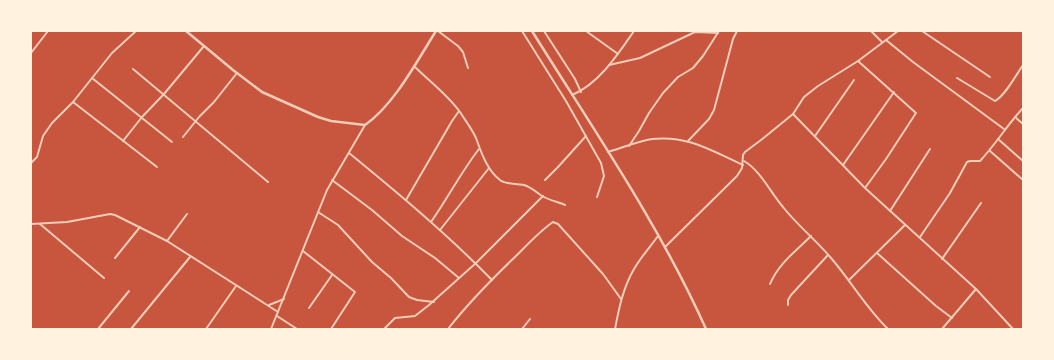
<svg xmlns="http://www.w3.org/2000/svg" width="1054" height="360" font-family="'Archivo Narrow',sans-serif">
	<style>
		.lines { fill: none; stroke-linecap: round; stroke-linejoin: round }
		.minor { stroke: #f1ccb7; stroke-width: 2 }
		.tertiary { stroke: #f1ccb7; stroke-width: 2.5 }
	</style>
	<rect width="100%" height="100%" fill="#c8553d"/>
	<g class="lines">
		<!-- minor -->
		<g class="minor">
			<path d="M438 31 458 46 463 52 468 68"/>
			<path d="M522 31 566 101 601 163 604 176 597 197"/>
			<path d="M544 31 575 79 581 92"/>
			<path d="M586 31 618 54"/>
			<path d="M871 31 882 42"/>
			<path d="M922 31 990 77"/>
			<path d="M886 40 913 62 1004 129"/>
			<path d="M31 53 48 31"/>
			<path d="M858 61 916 113 886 159 865 188"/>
			<path d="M609 65 640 58 695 32 718 33"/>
			<path d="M414 66C429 81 447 94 460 112 465 120 472 129 476 138 481 152 487 170 500 180 506 185 516 183 524 185 531 187 536 192 542 196 549 200 558 202 565 205"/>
			<path d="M133 69 268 182"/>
			<path d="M92 78 172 142"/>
			<path d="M957 78 995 101C1005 96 1016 75 1023 65"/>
			<path d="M572 95C599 84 618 54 634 31"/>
			<path d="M73 102 157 167"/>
			<path d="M793 114 865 188 976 289 1013 329"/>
			<path d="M1015 117 1023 124"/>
			<path d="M815 136 854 80"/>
			<path d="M183 137 199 117 214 102 237 73"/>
			<path d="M998 139 1023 161"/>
			<path d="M123 141 142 117 164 94 204 46"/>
			<path d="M688 141 709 119 714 110 733 39 737 31"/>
			<path d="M629 146 639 131 649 113 663 93 678 77 693 68 703 56 719 31"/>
			<path d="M990 151 1023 180"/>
			<path d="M608 152C622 148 638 141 652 139 688 135 712 151 743 165"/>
			<path d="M349 153C398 193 447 234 492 280"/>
			<path d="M744 161C761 171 770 192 783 207 797 225 816 240 831 258 851 281 866 308 888 329"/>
			<path d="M31 163 37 157 43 136 52 123 73 102 112 53 136 31"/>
			<path d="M843 165 894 92"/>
			<path d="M332 180 372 210 402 236 435 258 459 278"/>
			<path d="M545 180 558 167 586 136"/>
			<path d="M406 200 452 121 459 111"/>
			<path d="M890 211 930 149"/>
			<path d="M318 212 338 225 372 262 391 278 409 297 417 300 434 302"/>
			<path d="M431 222C448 198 461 172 479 149"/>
			<path d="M31 224 67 222 110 214 115 215 167 241 278 312"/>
			<path d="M40 224 104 278"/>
			<path d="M440 230 489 168"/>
			<path d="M920 237 950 193 967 162 970 161H980C996 144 1007 125 1023 108"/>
			<path d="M167 241 187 214"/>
			<path d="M665 247 737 176 742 168 743 155 745 152 761 140 793 114 804 97 818 86 858 61 898 31"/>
			<path d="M303 251 355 292 331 329"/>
			<path d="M877 253 936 306 952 318"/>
			<path d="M115 258 140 227"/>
			<path d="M942 259 981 203"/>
			<path d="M849 280 905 225"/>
			<path d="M770 284C778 264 797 250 811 236"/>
			<path d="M269 305 284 299"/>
			<path d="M788 305V300L791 295 828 255"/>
			<path d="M309 308 332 275"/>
			<path d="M277 316 297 329"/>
			<path d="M98 329 129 291"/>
			<path d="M131 329 190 257"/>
			<path d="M206 329 236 286"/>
			<path d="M271 329 327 190 365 125"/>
			<path d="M384 329 395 318 415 316 429 305 476 263 543 196"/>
			<path d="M448 329C469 302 493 278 517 255 528 244 540 231 553 222L558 224 603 274 621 299"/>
			<path d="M522 329 530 319"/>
			<path d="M615 329C619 308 623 288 634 269 641 257 650 247 658 236"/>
			<path d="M942 329 976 289"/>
		</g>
		<!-- tertiary -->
		<g class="tertiary">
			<path d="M186 31 233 70 262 92 318 117 331 121 365 125C394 105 417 61 436 31"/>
			<path d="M532 31C593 129 659 224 706 329"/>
		</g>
	</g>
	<!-- border -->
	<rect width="1054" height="360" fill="none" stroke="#fff3e0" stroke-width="64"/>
</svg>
